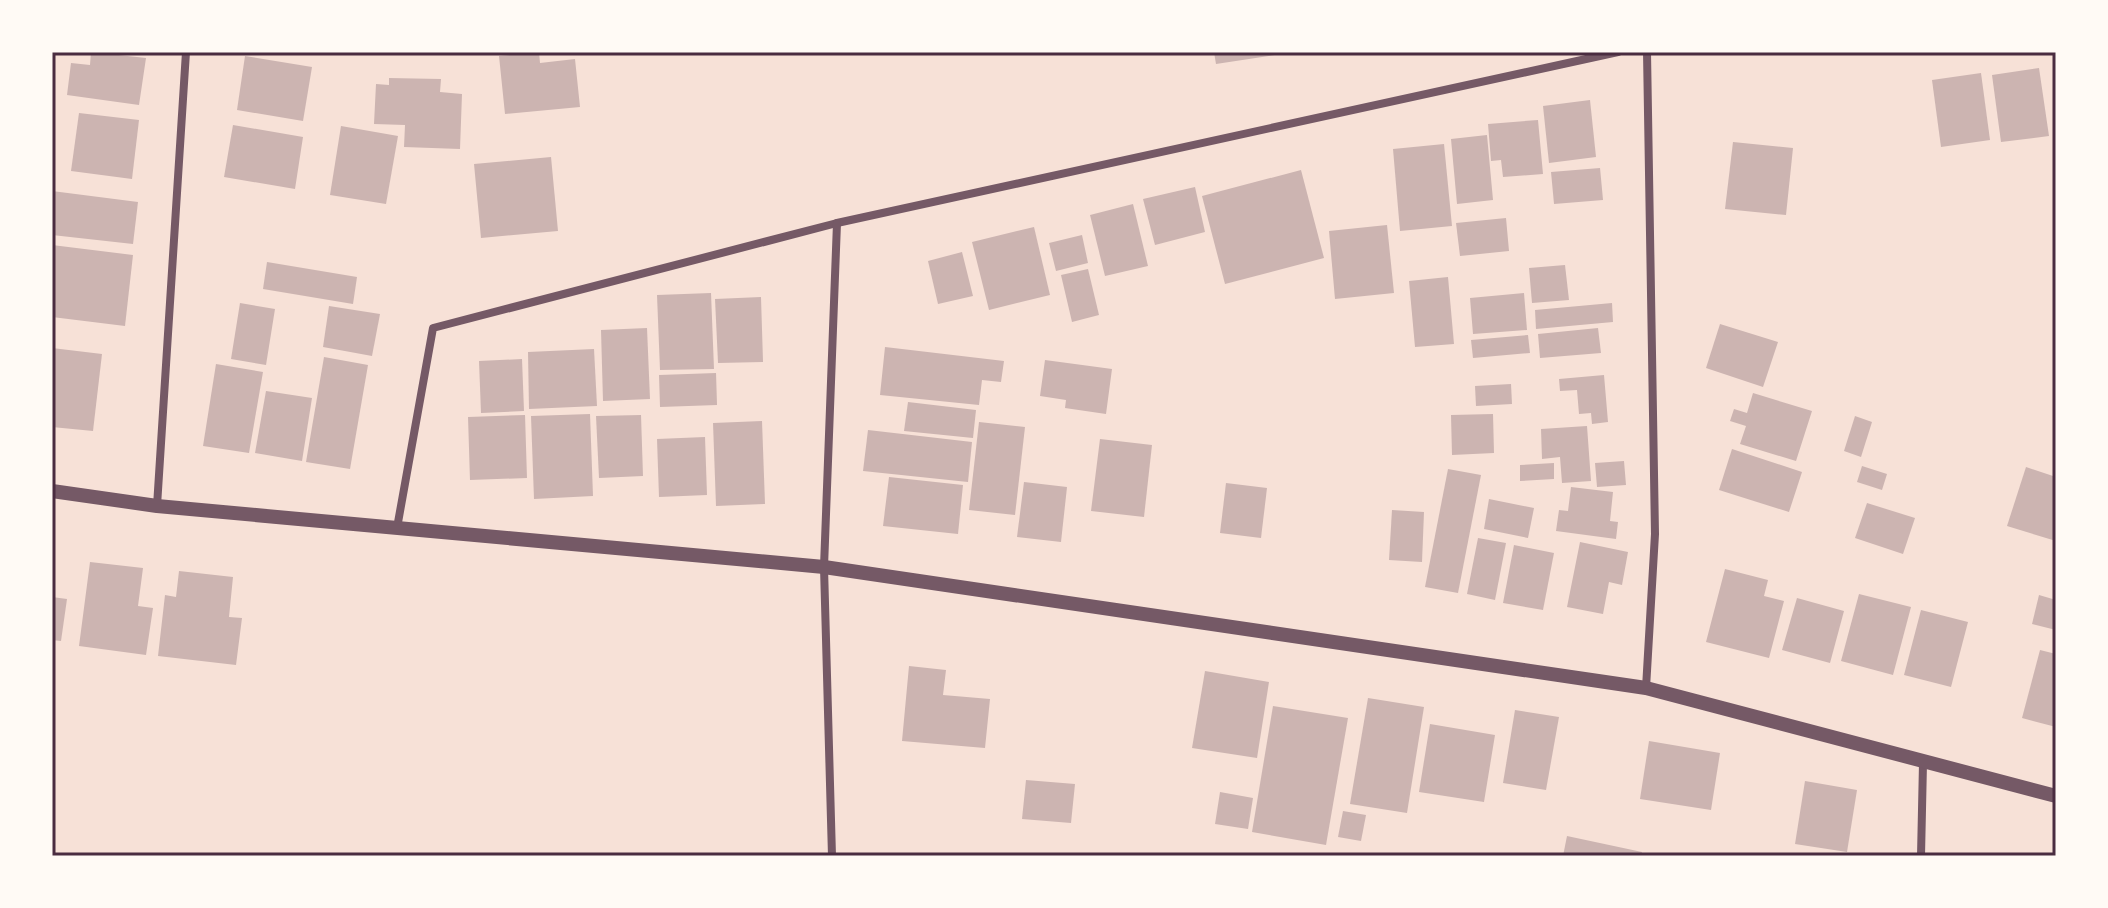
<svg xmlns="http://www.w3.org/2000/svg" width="2108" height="908" font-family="Literata,serif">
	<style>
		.building { fill: #ccb4b1 }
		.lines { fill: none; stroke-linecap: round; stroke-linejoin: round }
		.minor { stroke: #755966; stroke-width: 8 }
		.tertiary { stroke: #755966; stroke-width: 14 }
		.neatline { fill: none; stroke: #4a2c40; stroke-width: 3 }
	</style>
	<rect width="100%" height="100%" fill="#f7e1d7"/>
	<!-- building -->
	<g class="building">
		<path d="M91 52 146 58 139 105 67 95 71 63 90 65Z"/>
		<path d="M539 52 540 63 575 59 580 107 505 114 499 56Z"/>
		<path d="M1214 52H1281V54L1216 64Z"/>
		<path d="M245 56 312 67 303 121 237 110Z"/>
		<path d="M2039 68 2049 136 2001 142 1992 75Z"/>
		<path d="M1981 73 1990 140 1941 147 1932 80Z"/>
		<path d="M389 78 441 79 440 92 462 94 460 149 404 147 405 125 374 124 376 84 389 85Z"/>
		<path d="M1590 100 1596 157 1549 163 1543 106Z"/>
		<path d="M79 113 139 120 132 179 71 171Z"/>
		<path d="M1538 120 1543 174 1503 177 1501 160 1491 161 1488 124Z"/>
		<path d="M233 125 303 137 295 189 224 177Z"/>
		<path d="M341 126 398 136 386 204 330 195Z"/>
		<path d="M1487 135 1493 200 1457 204 1451 139Z"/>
		<path d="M1733 142 1793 148 1786 215 1725 209Z"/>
		<path d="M1444 144 1452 226 1400 231 1393 149Z"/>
		<path d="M551 157 558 231 481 238 474 164Z"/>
		<path d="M1600 168 1603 200 1554 204 1551 172Z"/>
		<path d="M1301 170 1324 258 1225 284 1202 196Z"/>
		<path d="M1195 187 1205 232 1155 245 1143 199Z"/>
		<path d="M52 191 138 202 133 244 52 235Z"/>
		<path d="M1133 204 1148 266 1105 276 1090 215Z"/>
		<path d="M1506 218 1509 251 1460 256 1456 223Z"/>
		<path d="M1387 225 1394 293 1335 299 1329 231Z"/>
		<path d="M1034 227 1050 295 989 310 972 242Z"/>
		<path d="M1082 235 1088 263 1056 271 1049 243Z"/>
		<path d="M52 245 133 255 125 326 52 317Z"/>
		<path d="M962 252 973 296 938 304 928 261Z"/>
		<path d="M267 262 357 277 353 304 263 289Z"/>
		<path d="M1565 265 1569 300 1532 303 1529 268Z"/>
		<path d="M1088 269 1099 315 1072 322 1061 275Z"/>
		<path d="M1448 277 1454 344 1415 347 1409 281Z"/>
		<path d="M711 293 714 369 660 370 657 295Z"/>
		<path d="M1524 293 1527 330 1473 334 1470 298Z"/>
		<path d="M761 297 763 362 718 363 715 299Z"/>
		<path d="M240 303 275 309 266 365 231 359Z"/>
		<path d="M1612 303 1613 322 1536 329 1535 310Z"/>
		<path d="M329 306 380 314 372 356 323 347Z"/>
		<path d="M1720 324 1778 342 1763 387 1706 368Z"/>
		<path d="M647 328 650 399 603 401 601 330Z"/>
		<path d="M1598 328 1601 353 1540 358 1538 334Z"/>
		<path d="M1528 335 1530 353 1473 358 1471 340Z"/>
		<path d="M885 347 1004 361 1001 382 982 380 979 405 880 395Z"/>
		<path d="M52 348 102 354 93 431 52 427Z"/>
		<path d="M594 349 597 406 529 409 528 352Z"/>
		<path d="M324 357 368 365 350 469 306 462Z"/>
		<path d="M522 359 524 411 481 413 479 361Z"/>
		<path d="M1045 360 1112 369 1106 414 1065 408 1066 400 1040 396Z"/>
		<path d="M216 364 263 372 249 453 203 446Z"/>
		<path d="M716 373 717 405 660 407 659 375Z"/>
		<path d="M1604 375 1608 422 1592 424 1591 413 1579 414 1577 390 1560 391 1559 379Z"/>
		<path d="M1511 384 1512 404 1476 406 1475 386Z"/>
		<path d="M266 391 312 398 302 461 255 453Z"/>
		<path d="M1753 393 1812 411 1796 461 1740 444 1746 426 1730 421 1734 409 1747 413Z"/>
		<path d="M908 402 976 410 973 438 904 431Z"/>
		<path d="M590 414 593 496 534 499 531 416Z"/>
		<path d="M1493 414 1494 453 1452 455 1451 415Z"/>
		<path d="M525 415 527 478 470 480 468 417Z"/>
		<path d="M641 415 643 476 599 478 596 416Z"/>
		<path d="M1855 416 1872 422 1861 457 1844 451Z"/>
		<path d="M762 421 765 504 716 506 713 423Z"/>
		<path d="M979 422 1025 427 1015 515 969 510Z"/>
		<path d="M1587 426 1591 481 1562 483 1560 457 1542 459 1541 429Z"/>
		<path d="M868 430 972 442 968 482 863 471Z"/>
		<path d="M705 437 707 495 659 497 657 439Z"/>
		<path d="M1100 439 1152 445 1144 517 1091 511Z"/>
		<path d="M1732 449 1802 472 1789 512 1719 490Z"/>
		<path d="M1624 461 1626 485 1597 487 1595 463Z"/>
		<path d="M1554 463V479L1520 481V465Z"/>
		<path d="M1862 466 1887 474 1882 490 1857 482Z"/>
		<path d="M2026 467 2056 477V541L2007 526Z"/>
		<path d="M1448 469 1481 475 1458 593 1425 587Z"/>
		<path d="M889 477 963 485 958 534 883 526Z"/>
		<path d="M1024 482 1067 487 1061 542 1017 537Z"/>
		<path d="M1226 483 1267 488 1261 538 1220 533Z"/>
		<path d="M1571 487 1613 492 1610 521 1618 522 1616 539 1556 531 1559 510 1568 511Z"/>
		<path d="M1489 499 1534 508 1528 538 1484 529Z"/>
		<path d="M1867 503 1915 518 1903 554 1855 538Z"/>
		<path d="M1392 510 1424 512 1422 562 1389 560Z"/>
		<path d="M1478 538 1506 543 1495 600 1467 594Z"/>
		<path d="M1580 542 1628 552 1622 585 1609 582 1603 614 1567 607Z"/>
		<path d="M1514 545 1554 553 1543 610 1503 603Z"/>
		<path d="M90 562 143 568 138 606 153 608 146 655 79 646Z"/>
		<path d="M1725 569 1768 580 1764 596 1784 601 1769 658 1706 642Z"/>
		<path d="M179 571 233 577 229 617 242 618 236 665 158 656 165 595 176 597Z"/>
		<path d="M1859 594 1911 607 1893 675 1841 661Z"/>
		<path d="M2039 595 2056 600V630L2032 624Z"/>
		<path d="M52 597 67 599 61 641 52 640Z"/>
		<path d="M1797 598 1844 611 1830 663 1782 650Z"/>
		<path d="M1921 610 1968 622 1951 687 1904 675Z"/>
		<path d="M2040 650 2056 654V727L2022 718Z"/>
		<path d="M909 666 946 670 943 695 990 699 985 748 902 741Z"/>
		<path d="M1205 671 1269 682 1257 758 1192 748Z"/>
		<path d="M1368 698 1424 707 1407 813 1350 804Z"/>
		<path d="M1273 706 1348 718 1326 845 1252 832Z"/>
		<path d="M1515 710 1559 717 1546 790 1503 783Z"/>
		<path d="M1430 724 1495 735 1484 802 1419 792Z"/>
		<path d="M1649 741 1720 753 1711 810 1640 799Z"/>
		<path d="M1026 780 1075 784 1071 823 1022 819Z"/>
		<path d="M1805 781 1857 790 1847 852 1795 844Z"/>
		<path d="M1220 792 1253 798 1248 829 1215 824Z"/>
		<path d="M1343 811 1366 815 1361 841 1338 837Z"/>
		<path d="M1567 836 1642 852 1641 856H1563Z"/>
	</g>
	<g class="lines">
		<!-- minor -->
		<g class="minor">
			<path d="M157 506 186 52"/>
			<path d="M397 528 433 328 837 223 1618 52"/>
			<path d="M1646 688 1655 534 1647 52"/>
			<path d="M832 856 824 567 837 223"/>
			<path d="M1921 856 1923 763"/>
		</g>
		<!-- tertiary -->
		<path class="tertiary" d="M52 491 157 506 824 567 1646 688 2056 796"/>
	</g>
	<!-- border -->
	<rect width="2108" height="908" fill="none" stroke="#fffaf5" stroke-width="108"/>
	<rect x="54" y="54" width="2000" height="800" class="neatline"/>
</svg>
